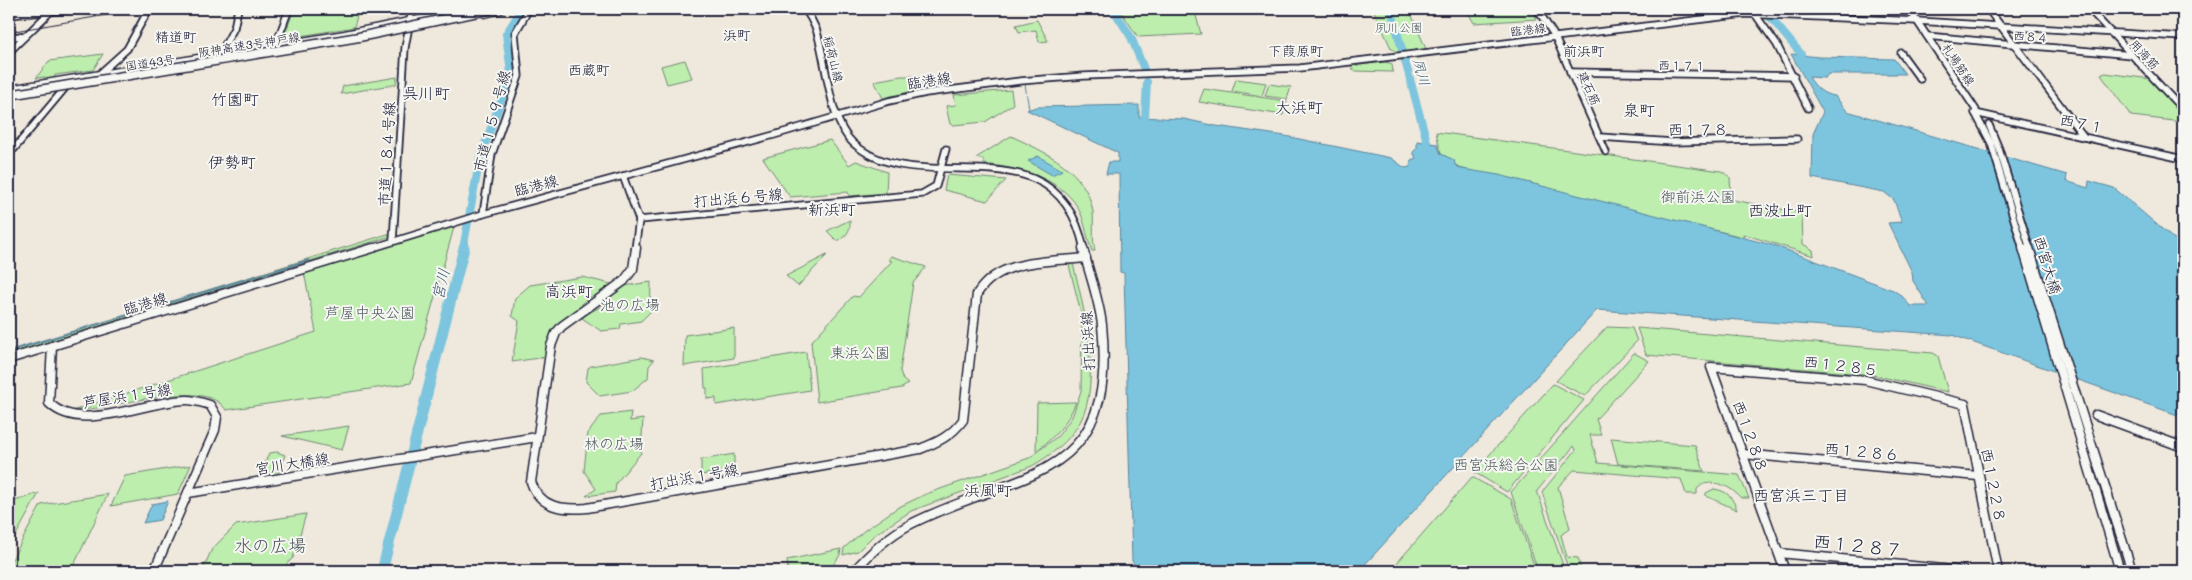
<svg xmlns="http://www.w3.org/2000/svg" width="2192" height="580" font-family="Mali,'Klee One',sans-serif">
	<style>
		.green { fill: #bdeead; stroke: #708874 }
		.water { fill: #7dc5de; stroke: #59849d }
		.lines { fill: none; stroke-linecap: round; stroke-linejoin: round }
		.stream-far1 { stroke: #59849d; stroke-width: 1 }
		.stream { stroke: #59849d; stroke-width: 2 }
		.river-far1 { stroke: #7dc5de; stroke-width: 8 }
		.river { stroke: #7dc5de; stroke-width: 11 }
		.secondary-far1-casing { stroke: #22223b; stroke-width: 9 }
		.secondary-casing { stroke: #22223b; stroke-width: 11 }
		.highway-casing { stroke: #22223b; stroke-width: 11 }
		.secondary-far1 { stroke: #f6f6f2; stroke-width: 5.5 }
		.secondary { stroke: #f6f6f2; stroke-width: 8 }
		.highway { stroke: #f6f6f2; stroke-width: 8 }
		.rail { stroke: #22223b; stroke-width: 1 }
		.highway-bridge-casing { stroke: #22223b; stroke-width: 11; stroke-linecap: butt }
		.highway-bridge { stroke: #f6f6f2; stroke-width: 8 }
		.labels { text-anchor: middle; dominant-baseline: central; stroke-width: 4; stroke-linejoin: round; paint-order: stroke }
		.far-park-label { font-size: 12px; fill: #495558; stroke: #f6f6f2 }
		.far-street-label { font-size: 12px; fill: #22223b; stroke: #f6f6f2 }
		.far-neighbourhood-label { font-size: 14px; fill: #22223b; stroke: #f6f6f2 }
		.far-water-label { font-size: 14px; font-style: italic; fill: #425b74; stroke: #f6f6f2 }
		.street-label { font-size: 15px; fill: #22223b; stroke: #f6f6f2 }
		.park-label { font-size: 15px; fill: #495558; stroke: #f6f6f2 }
		.neighbourhood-label { font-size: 16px; fill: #22223b; stroke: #f6f6f2 }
		.water-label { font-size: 16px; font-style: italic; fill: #425b74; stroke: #f6f6f2 }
		.near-park-label { font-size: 18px; fill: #495558; stroke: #f6f6f2 }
		.near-street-label { font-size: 18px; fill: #22223b; stroke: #f6f6f2 }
	</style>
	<rect width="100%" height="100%" fill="#efe8dc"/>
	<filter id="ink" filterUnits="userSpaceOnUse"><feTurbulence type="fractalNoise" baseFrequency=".02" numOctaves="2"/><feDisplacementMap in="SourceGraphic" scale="10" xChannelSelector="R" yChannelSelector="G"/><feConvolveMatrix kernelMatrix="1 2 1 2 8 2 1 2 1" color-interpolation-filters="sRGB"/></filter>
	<g filter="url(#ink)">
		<!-- green -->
		<g class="green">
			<path d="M334 9H359L354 27 283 39 292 15Z"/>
			<path d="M1119 9H1181L1183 14 1195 12 1201 34 1138 37Z"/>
			<path d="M1373 9H1409L1426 49 1397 53 1391 48Z"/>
			<path d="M1466 9H1531L1537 19 1474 23Z"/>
			<path d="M1037 20 1048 41 1039 42 1036 30 1019 32 1016 25Z"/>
			<path d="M103 54 93 70 55 75 54 80 43 82 45 77 36 78 49 61Z"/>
			<path d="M685 60 692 78 667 84 661 66Z"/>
			<path d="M1385 62 1392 64 1393 72 1354 71 1351 66Z"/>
			<path d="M2105 73 2151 79 2183 113V122L2131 116 2101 75Z"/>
			<path d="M901 76H918L923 89 883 98 874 81Z"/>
			<path d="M397 77 396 84 341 94 343 86Z"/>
			<path d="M1236 79 1266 83 1262 96 1232 91Z"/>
			<path d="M1269 84 1291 87 1287 99 1265 96Z"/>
			<path d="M1204 89 1287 101 1283 115 1199 102Z"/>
			<path d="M1011 90 1013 104 985 122 953 125 950 124 946 106 956 105 954 95Z"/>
			<path d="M1436 132 1721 171 1730 177 1731 198 1733 200 1802 213 1803 244 1813 250 1814 256 1743 234V237C1666 219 1590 199 1514 179 1495 174 1471 175 1455 165L1453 160 1441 154Z"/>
			<path d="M1011 136C1045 152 1087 170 1093 212 1094 225 1092 238 1095 251H1092C1087 239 1086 226 1081 214 1066 178 1018 168 984 164L983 159 976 158Z"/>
			<path d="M830 140 849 165 856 161 887 172 886 193 849 196 848 192 790 197 763 158Z"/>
			<path d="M947 175 1006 180 987 201 944 190Z"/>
			<path d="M850 220C851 231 846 237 837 241L827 231Z"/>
			<path d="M454 227 411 383 226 410C204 375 111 411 75 410L316 332 304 272Z"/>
			<path d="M391 233V236L9 354V352Z"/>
			<path d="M827 255 798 286 786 276Z"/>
			<path d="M891 256 926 267 913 283 900 371 903 380 908 384 902 388 817 402 811 342 853 296 859 297 892 261 888 260Z"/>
			<path d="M1073 264C1084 306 1102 383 1080 422 1069 442 1051 455 1032 466L911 511 873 536 858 551 843 555 844 548 865 530 897 508 926 494 1029 458 1058 436 1072 417 1081 391 1082 317 1069 265Z"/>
			<path d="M582 277 615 285 599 296H592L582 303 583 307C563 324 549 330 545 357L512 362 519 321 512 316 515 298 530 285Z"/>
			<path d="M651 282 650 312 641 321 621 324 620 329 601 331 582 318C592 310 602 307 612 300L610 296 624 286Z"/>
			<path d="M1607 327 1632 328 1637 341 1585 396 1556 381Z"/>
			<path d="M734 328V358L684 366 685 335Z"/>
			<path d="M1637 328 1933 353 1938 356 1948 392 1873 375 1646 355Z"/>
			<path d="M806 352 810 390 716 405V398L707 399V388H705L704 369Z"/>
			<path d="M1634 353 1649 361 1596 419 1601 435H1590L1598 463 1739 475 1749 498H1741C1730 486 1718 481 1703 484L1697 489V494H1686L1681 479 1574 470 1558 487 1570 528 1561 535 1567 557 1578 558 1581 571H1569L1542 492 1576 450 1574 446 1537 491 1565 571H1538L1511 492Z"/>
			<path d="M642 357 654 360 649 366 648 378 632 391 600 396 586 382 588 368 591 366Z"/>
			<path d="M1553 384 1584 400 1507 492 1474 472Z"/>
			<path d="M1076 402C1067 424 1055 437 1036 451L1037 403Z"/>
			<path d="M631 412 630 421 643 419 641 453 616 483 615 492 586 496 596 489 584 471 588 433 601 416Z"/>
			<path d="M349 426 342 450 282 436Z"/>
			<path d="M1611 438 1695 445 1704 471 1618 464Z"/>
			<path d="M277 452 285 455 276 477 258 480 269 453Z"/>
			<path d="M734 454V464H730L725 471 701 475V460Z"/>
			<path d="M191 465 178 494 111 506 125 476Z"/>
			<path d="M1472 477 1511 499 1536 571H1390Z"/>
			<path d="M1714 489C1728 491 1732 497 1737 510L1706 496V493Z"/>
			<path d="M39 493 9 548V503Z"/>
			<path d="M108 494 74 565 38 571H9V565L41 505Z"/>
			<path d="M306 514 293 558 279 571H202L212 549 236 525Z"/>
			<path d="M841 549 840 555 829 571H788L787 560Z"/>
		</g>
		<!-- water -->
		<g class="water">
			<path d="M1791 54 1819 57 1894 59 1905 74H1828L1825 78 1809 77C1815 87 1823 95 1835 96L1847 111 2067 175 2066 181 2088 188 2089 181 2114 188 2183 247V417L1952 335 1597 310 1359 571H1138L1132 561 1124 273 1120 272 1119 174H1106L1109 162H1118V153L1027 110 1036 107 1139 105V117L1184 119 1216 126 1285 136 1391 158 1405 168 1410 167 1411 160 1416 158 1413 152 1417 148V141L1437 144 1441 154 1454 160 1455 165 1462 169 1499 175 1776 246 1893 290 1902 296 1910 306H1929L1913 281 1912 272 1888 223 1902 222 1894 200 1884 192 1812 178 1813 134 1823 112Z"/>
			<path d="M1038 156 1062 170 1052 175 1028 161Z"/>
			<path d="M168 501 160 520 143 523 152 504Z"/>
		</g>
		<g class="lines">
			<!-- stream-far1 -->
			<path class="stream-far1" d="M1025 84 1029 109"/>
			<!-- stream -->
			<path class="stream" d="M9 351 309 260"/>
			<!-- river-far1 -->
			<g class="river-far1">
				<path d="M1113 9 1131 37 1144 69"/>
				<path d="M1391 9 1427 142"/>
				<path d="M1763 9 1766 11"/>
				<path d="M1770 17 1801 54 1803 67"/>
				<path d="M1145 117 1147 82"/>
				<path d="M463 249 480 158 511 73 506 34 522 9"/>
			</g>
			<!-- river -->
			<path class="river" d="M382 571 464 248"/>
			<defs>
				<g id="secondary-far1">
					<path d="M805 9C809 15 813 22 816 29 827 61 828 120 853 143 922 205 1056 116 1084 249"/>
					<path d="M1537 9 1554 35 1606 152"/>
					<path d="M1909 9 1976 110 1975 113 1991 143 2023 249"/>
					<path d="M1988 9 2084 137"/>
					<path d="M2089 9 2183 110"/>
					<path d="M1755 14 1777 45 1808 108"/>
					<path d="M9 15 80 9"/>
					<path d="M1927 36 2132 55"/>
					<path d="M9 37 25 36"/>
					<path d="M275 47 289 9"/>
					<path d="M9 52 51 11"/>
					<path d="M1901 53 1920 79"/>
					<path d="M219 56 234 28 238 9"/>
					<path d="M1570 72 1794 76"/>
					<path d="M97 76 127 49 149 9"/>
					<path d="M1975 113 2183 159"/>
					<path d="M1989 125 1999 149 2030 249"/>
					<path d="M1600 137 1673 142 1797 139"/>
					<path d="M14 149 65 88"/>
					<path d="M623 176 639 220 635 249"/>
					<path d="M483 214 492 154 519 76 515 33 529 9"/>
					<path d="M639 220 922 194 936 186 946 149"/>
					<path d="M393 241 405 48 412 9"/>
					<path d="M369 249 483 214 774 135 889 101 926 93 1020 81 1084 76 1300 68 1745 14 1917 21 2183 37"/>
				</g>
				<g id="secondary">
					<path d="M636 248 633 269 624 281 562 326 556 333 551 346 531 482C540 508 562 510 587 508L920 449C938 442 951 436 963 420L977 294C999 258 1049 262 1086 258"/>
					<path d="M2023 248 2120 571"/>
					<path d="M2029 248 2132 571"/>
					<path d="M52 346 49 403C81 435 147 400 187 400 195 400 203 403 210 405L217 417 215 430 154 571"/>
					<path d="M9 359 373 248"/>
					<path d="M2096 415 2183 447"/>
					<path d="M1743 454 1978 476"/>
					<path d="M188 493 537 437"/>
					<path d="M1779 553 1964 571"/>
					<path d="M854 571C870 553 887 537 909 525 1017 469 1118 487 1102 325 1099 298 1089 274 1083 248"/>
					<path d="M1785 571 1711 367 1865 380 1965 404 1998 571"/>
				</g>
				<g id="highway">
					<path d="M485 13 501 9"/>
					<path d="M9 90 345 35 474 9"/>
				</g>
			</defs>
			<!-- secondary-far1 casing -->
			<use href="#secondary-far1" class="secondary-far1-casing"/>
			<!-- secondary casing -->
			<use href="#secondary" class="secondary-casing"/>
			<!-- highway casing -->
			<use href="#highway" class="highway-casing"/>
			<!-- secondary-far1 -->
			<use href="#secondary-far1" class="secondary-far1"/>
			<!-- secondary -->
			<use href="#secondary" class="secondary"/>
			<!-- highway -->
			<use href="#highway" class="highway"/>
			<!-- rail -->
			<path class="rail" d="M9 32 141 9"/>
			<defs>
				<path id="highway-bridge" d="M9 95 359 37 492 9"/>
			</defs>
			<!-- highway-bridge casing -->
			<use href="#highway-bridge" class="highway-bridge-casing"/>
			<!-- highway-bridge -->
			<use href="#highway-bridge" class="highway-bridge"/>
		</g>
	</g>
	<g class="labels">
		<!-- far-park labels -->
		<g class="far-park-label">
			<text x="1399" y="27">夙川公園</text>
		</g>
		<!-- far-street labels -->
		<g class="far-street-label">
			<text transform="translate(1528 29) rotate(-7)">臨港線</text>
			<text transform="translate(2031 36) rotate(5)">西８４</text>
			<text transform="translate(249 44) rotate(-9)">阪神高速3号神戸線</text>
			<text transform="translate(2145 54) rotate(47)">用海筋</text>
			<text transform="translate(834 59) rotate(76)">稲荷山線</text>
			<text transform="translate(150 62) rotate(-9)">国道43号</text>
			<text transform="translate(1959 64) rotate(56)">札場筋線</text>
			<text transform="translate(1682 65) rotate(1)">西１７１</text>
			<text transform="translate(1590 88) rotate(66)">建石筋</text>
		</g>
		<!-- far-neighbourhood labels -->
		<g class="far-neighbourhood-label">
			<text x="737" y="34">浜町</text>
			<text x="176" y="36">精道町</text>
			<text x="1296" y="50">下葭原町</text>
			<text x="1584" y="50">前浜町</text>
			<text x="589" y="69">西蔵町</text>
		</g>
		<!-- far-water labels -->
		<g class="far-water-label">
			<text transform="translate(1422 72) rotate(75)">夙川</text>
		</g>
		<!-- street labels -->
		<g class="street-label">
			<text transform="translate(929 80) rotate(-9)">臨港線</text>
			<text transform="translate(491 121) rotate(-75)">市道１５９号線</text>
			<text transform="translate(2082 123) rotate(12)">西７１</text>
			<text x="1698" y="129">西１７８</text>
			<text transform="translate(386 154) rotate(-87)">市道１８４号線</text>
			<text transform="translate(536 185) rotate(-15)">臨港線</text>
			<text transform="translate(738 197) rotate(-5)">打出浜６号線</text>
			<text transform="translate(2048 265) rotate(73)">西宮大橋</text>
			<text transform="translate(145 303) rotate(-17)">臨港線</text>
			<text transform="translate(1087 341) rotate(-93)">打出浜線</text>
			<text transform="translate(1841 365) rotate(7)">西１２８５</text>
			<text transform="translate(127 395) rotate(-9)">芦屋浜１号線</text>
			<text transform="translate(1751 436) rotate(70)">西１２８８</text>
			<text transform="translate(1862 451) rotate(5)">西１２８６</text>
			<text transform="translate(292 463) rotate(-9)">宮川大橋線</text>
			<text transform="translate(694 476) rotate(-10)">打出浜１号線</text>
			<text transform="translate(1994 485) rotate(79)">西１２２８</text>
		</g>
		<!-- park labels -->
		<g class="park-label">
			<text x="1698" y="196">御前浜公園</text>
			<text x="630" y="304">池の広場</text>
			<text x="370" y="312">芦屋中央公園</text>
			<text x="860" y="352">東浜公園</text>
			<text x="614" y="443">林の広場</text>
			<text x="1506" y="464">西宮浜総合公園</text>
		</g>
		<!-- neighbourhood labels -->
		<g class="neighbourhood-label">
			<text x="426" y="92">呉川町</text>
			<text x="235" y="98">竹園町</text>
			<text x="1299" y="106">大浜町</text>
			<text x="1639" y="109">泉町</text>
			<text x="232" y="161">伊勢町</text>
			<text x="832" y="208">新浜町</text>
			<text x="1780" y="209">西波止町</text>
			<text x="569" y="290">高浜町</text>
			<text x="988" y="489">浜風町</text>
			<text x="1801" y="494">西宮浜三丁目</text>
		</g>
		<!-- water labels -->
		<g class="water-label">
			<text transform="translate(440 284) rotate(-76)">宮川</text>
		</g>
		<!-- near-park labels -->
		<g class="near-park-label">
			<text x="270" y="545">水の広場</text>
		</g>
		<!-- near-street labels -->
		<g class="near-street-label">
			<text transform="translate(1858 545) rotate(6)">西１２８７</text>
		</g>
	</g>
	<!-- margin -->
	<rect width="2192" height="580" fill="none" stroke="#f6f6f2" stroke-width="30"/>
	<rect x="15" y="15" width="2162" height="550" fill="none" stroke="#22223b" stroke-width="2" filter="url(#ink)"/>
</svg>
